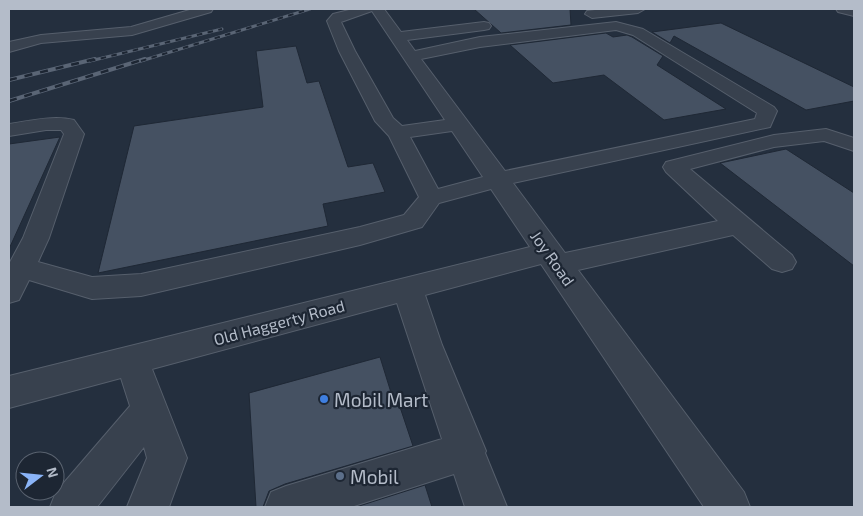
<svg xmlns="http://www.w3.org/2000/svg" width="863" height="516" font-family="'Exo 2',sans-serif">
	<style>
		.building { fill: #455162; stroke: #1f2835 }
		.lines { fill: none; stroke-linecap: round; stroke-linejoin: round }
		.minor-casing { stroke: #565f6c; stroke-width: 2 }
		.minor { fill: #38414e; fill-rule: evenodd }
		.rail-far1-casing { stroke: #5a6575; stroke-width: 3 }
		.rail-casing { stroke: #5a6575; stroke-width: 4 }
		.rail-far1 { stroke: #1d2633; stroke-width: 2; stroke-dasharray: 5.5; stroke-linecap: butt }
		.rail { stroke: #1d2633; stroke-width: 2.5; stroke-dasharray: 8; stroke-linecap: butt }
		.shop-dot { fill: #3f7fe0; stroke: #1d2633; stroke-width: 2 }
		.service-dot { fill: #5c6f8a; stroke: #1d2633; stroke-width: 2 }
		.labels { text-anchor: middle; dominant-baseline: central; stroke-width: 4.5; stroke-linejoin: round; paint-order: stroke }
		.street-label { font-size: 16px; fill: #b4bcc9; stroke: #1d2633 }
		.near-poi-label { font-size: 19px; fill: #b4bcc9; stroke: #1d2633; text-anchor: start }
	</style>
	<rect width="100%" height="100%" fill="#242f3e"/>
	<!-- building -->
	<g class="building">
		<path d="M474 9H570L571 25 501 33Z"/>
		<path d="M721 23 854 87V101L806 110 674 36 670 43 652 32Z"/>
		<path d="M606 33 613 37 627 35 632 37 663 56 657 65 726 109 664 120 604 75 553 83 510 45Z"/>
		<path d="M296 46 307 83 319 81 348 167 373 163 385 192 323 204 328 226 98 273 134 126 263 107 256 51Z"/>
		<path d="M60 137 9 249V144Z"/>
		<path d="M786 149 854 193V266L720 163Z"/>
		<path d="M380 357 393 399 397 398 413 446 285 484 269 491 263 507H256L249 393Z"/>
		<path d="M425 485 432 507H356Z"/>
	</g>
	<g class="lines">
		<defs>
			<g id="minor">
				<path d="M193 9H213L211 12 132 35 41 43 9 52V42L41 35 131 27Z"/>
				<path d="M353 9H384L401 32 484 22 489 23 491 26 489 29 484 30 407 40 415 51 480 37 616 22 643 29 774 107 777 111 770 127 513 183 565 253 718 221 666 172 663 167 666 162 774 135 826 129 854 138V151L824 141 774 147 690 169 792 255 796 262 792 269 782 272 772 269 733 235 578 270 744 492 750 507H704L541 264 425 295 442 345 486 451 485 453 507 507H465L454 474 351 507H265L271 492 286 486 442 439 397 303 152 369 187 458 169 507H127L147 458 144 447 97 507H50L56 492 130 406 121 378 9 408V376L530 247 491 189 439 203 422 227 360 245 141 296 92 299 29 280 19 300 9 303V264L23 238 64 134 61 130H46L9 136V124C30 121 53 115 74 120L84 134 49 238 38 262 92 277 141 274 360 227 404 215 419 197 389 136 375 121 339 51 327 21 333 14ZM372 11 445 120 402 126 393 118 355 51 341 22ZM616 30 633 35 757 113 755 119 505 171 421 59 480 47ZM452 131 483 177 438 189 410 137Z"/>
				<path d="M603 9H645L638 13 592 18 585 14 587 11Z"/>
				<path d="M836 9H854V16L838 12Z"/>
			</g>
		</defs>
		<!-- minor casing -->
		<use href="#minor" class="minor-casing"/>
		<!-- minor -->
		<use href="#minor" class="minor"/>
		<defs>
			<g id="rail-far1">
				<path d="M90 61 222 29"/>
				<path d="M141 61 310 9"/>
			</g>
			<g id="rail">
				<path d="M9 80 95 59"/>
				<path d="M9 101 145 59"/>
			</g>
		</defs>
		<!-- rail-far1 casing -->
		<use href="#rail-far1" class="rail-far1-casing"/>
		<!-- rail casing -->
		<use href="#rail" class="rail-casing"/>
		<!-- rail-far1 -->
		<use href="#rail-far1" class="rail-far1"/>
		<!-- rail -->
		<use href="#rail" class="rail"/>
	</g>
	<!-- markers -->
	<circle class="shop-dot" cx="324" cy="399" r="5"/>
	<circle class="service-dot" cx="340" cy="476" r="5"/>
	<g class="labels">
		<!-- street labels -->
		<g class="street-label">
			<text transform="translate(553 258) rotate(55)">Joy Road</text>
			<text transform="translate(279 322) rotate(-15)">Old Haggerty Road</text>
		</g>
		<!-- near-poi labels -->
		<g class="near-poi-label">
			<text x="334" y="399">Mobil Mart</text>
			<text x="350" y="476">Mobil</text>
		</g>
	</g>
	<!-- border -->
	<rect width="863" height="516" fill="none" stroke="#b4bcc9" stroke-width="20"/>
	<!-- north arrow -->
	<g transform="translate(40 476) rotate(74)"><circle r="24" fill="#1d2633" stroke="#59626f"/>
	<path d="M0-4L9 19L0 12L-9 19Z" fill="#8ab4f8"/>
	<text y="-8" font-size="14" font-weight="bold" text-anchor="middle" fill="#b4bcc9">N</text>
	</g>
</svg>
